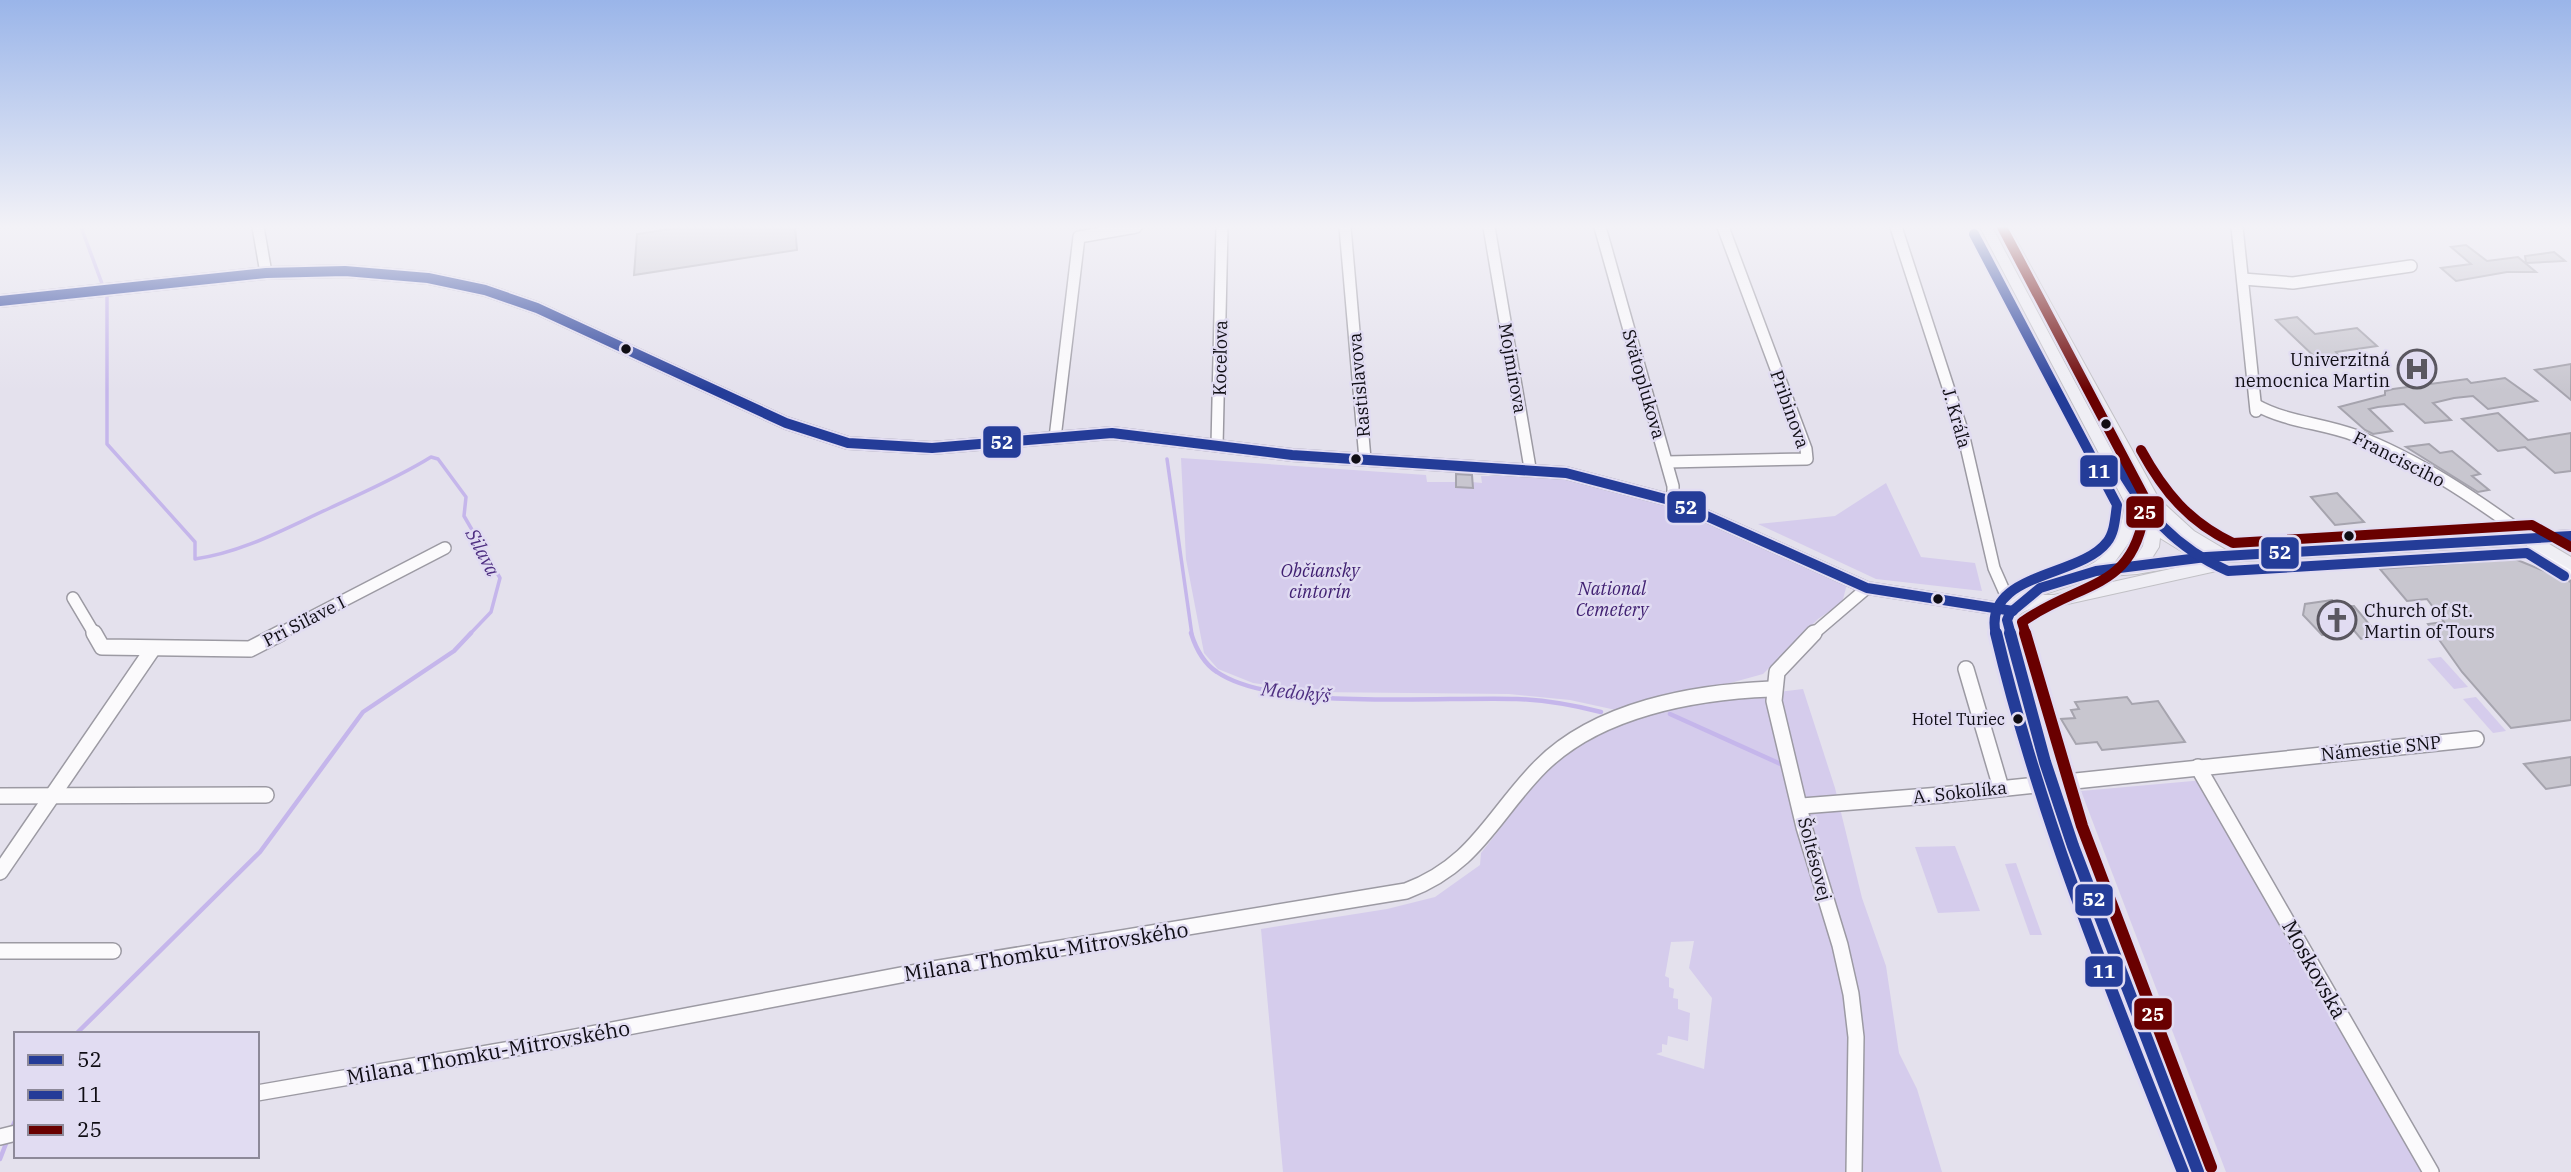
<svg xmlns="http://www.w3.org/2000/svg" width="2571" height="1172" font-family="'IBM Plex Serif',serif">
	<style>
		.green { fill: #d5ccec; fill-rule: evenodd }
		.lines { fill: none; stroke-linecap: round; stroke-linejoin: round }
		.stream-far1 { stroke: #c5b6eb; stroke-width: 3.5 }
		.stream { stroke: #c5b6eb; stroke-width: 4.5 }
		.building { fill: #c8c6cf; stroke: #a6a4ae; stroke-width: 2 }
		.minor-far1-casing { stroke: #9c9aa3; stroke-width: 14 }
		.minor-casing { stroke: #9c9aa3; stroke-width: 18 }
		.major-casing { stroke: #c1c0c5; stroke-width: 2 }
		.minor-far1 { stroke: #fbfafc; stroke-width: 11 }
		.minor { stroke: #fbfafc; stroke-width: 15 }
		.major { fill: #efeef4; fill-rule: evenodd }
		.bus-1-far1-casing { stroke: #e1dcf2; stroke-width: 14 }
		.bus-1-casing { stroke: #e1dcf2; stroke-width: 18 }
		.bus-2-far1-casing { stroke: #e1dcf2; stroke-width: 14 }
		.bus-2-casing { stroke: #e1dcf2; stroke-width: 18 }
		.bus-3-far1-casing { stroke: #e1dcf2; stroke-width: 14 }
		.bus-3-casing { stroke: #e1dcf2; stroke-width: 18 }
		.bus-1-far1 { stroke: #243c98; stroke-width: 10 }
		.bus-1 { stroke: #243c98; stroke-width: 12 }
		.bus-2-far1 { stroke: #243c98; stroke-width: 10 }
		.bus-2 { stroke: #243c98; stroke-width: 12 }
		.bus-3-far1 { stroke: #690000; stroke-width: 10 }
		.bus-3 { stroke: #690000; stroke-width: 12 }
		.bus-dot { fill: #0f0d14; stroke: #e1dcf2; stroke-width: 2.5 }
		.labels { text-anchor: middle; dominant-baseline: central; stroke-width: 5; stroke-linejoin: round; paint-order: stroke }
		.bus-label { font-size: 16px; fill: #0f0d14; stroke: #e1dcf2; text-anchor: end }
		.street-label { font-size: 18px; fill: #0f0d14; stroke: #e1dcf2 }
		.poi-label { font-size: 18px; fill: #0f0d14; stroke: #e1dcf2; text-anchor: end }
		.park-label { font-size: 18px; font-style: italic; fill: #412172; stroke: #e1dcf2 }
		.water-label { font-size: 19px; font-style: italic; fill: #4e2f81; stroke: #e1dcf2 }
		.near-street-label { font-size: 21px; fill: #0f0d14; stroke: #e1dcf2 }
		.line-badge { stroke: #e1dcf2; stroke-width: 2.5 }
		.badge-label { font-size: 19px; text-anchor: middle; font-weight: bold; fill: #fff }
	</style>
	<rect width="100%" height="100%" fill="#e4e1ed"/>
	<!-- green -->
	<g class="green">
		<path d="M1181 458 1426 475 1427 482H1456V487L1472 488V482L1482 483 1481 476H1508L1512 472 1580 479 1669 504 1847 584 1842 603 1818 619 1763 674 1625 712 1570 700 1509 694 1313 692 1253 683 1218 669 1204 653 1186 559Z"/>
		<path d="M1886 483 1921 557 1975 563 1982 591 1876 579 1758 524 1835 516Z"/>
		<path d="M2441 657 2468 687 2454 689 2427 659Z"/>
		<path d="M1803 689 1835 788 1862 898 1886 966 1899 1053 1917 1089 1942 1172H1283L1261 929 1387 909 1435 897 1480 865 1481 853C1504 825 1525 792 1551 766 1610 709 1725 699 1803 689ZM1694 941 1689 968 1712 998 1704 1069 1656 1054 1662 1052V1044L1667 1045 1668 1036 1688 1041 1690 1013 1678 1009V999L1673 998 1674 989 1669 987V978L1665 976 1671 942Z"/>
		<path d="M2476 697 2506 731 2493 733 2463 699Z"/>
		<path d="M2204 780 2428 1172H2226L2081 791Z"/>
		<path d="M1955 846 1980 911 1938 913 1915 847Z"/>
		<path d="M2016 863 2042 935H2030L2005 864Z"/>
	</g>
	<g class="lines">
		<!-- stream-far1 -->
		<g class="stream-far1">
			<path d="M81 227 107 297V444L195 542V559C244 552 286 528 330 508 364 492 399 477 431 457L438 459 466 497 464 516 500 578 491 612 469 635"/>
			<path d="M1167 459 1192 635"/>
		</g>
		<!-- stream -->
		<g class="stream">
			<path d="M1191 633C1196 649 1203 663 1217 672 1275 712 1445 696 1517 699 1545 700 1573 705 1601 712"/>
			<path d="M1670 714 1785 766"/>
			<path d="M76 1034 260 852 363 712 454 651 471 633"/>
			<path d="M11 1130 16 1119"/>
			<path d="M0 1159 7 1141"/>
		</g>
	</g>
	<!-- building -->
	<g class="building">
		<path d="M684 227H795L797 250 634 275 637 234Z"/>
		<path d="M2466 245 2487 261 2518 257 2536 272H2507L2456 281 2441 268 2471 264 2451 247Z"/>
		<path d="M2554 252 2565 261 2526 263 2525 256Z"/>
		<path d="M2297 317 2315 334 2357 328 2377 346 2336 352 2341 359 2320 362 2276 320Z"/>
		<path d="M2571 364V400L2535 370Z"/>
		<path d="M2505 378 2537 401 2488 409 2473 396 2454 398 2433 403 2451 420 2425 423 2404 404 2378 407 2369 409 2392 431 2373 434 2365 430 2339 407 2385 395V391L2393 389 2467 379 2471 383Z"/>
		<path d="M2498 413 2528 440 2571 433V471L2555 473 2525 447 2498 451 2462 419Z"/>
		<path d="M2429 444 2440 453 2452 451 2480 474 2472 476 2489 490 2478 492 2406 447Z"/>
		<path d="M1456 474 1472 475 1473 488 1456 487Z"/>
		<path d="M2337 493 2364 522 2335 525 2311 497Z"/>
		<path d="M2515 559 2571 582V720L2511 728 2462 672 2428 624 2444 622 2427 599 2407 601 2380 569Z"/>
		<path d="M2332 600 2338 607 2354 606 2374 630 2373 636 2361 639 2352 628 2350 633 2322 635 2303 615 2305 604Z"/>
		<path d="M2127 697 2132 704 2158 701 2185 742 2102 750 2097 742 2076 744 2061 719 2075 718 2071 710 2079 709 2075 702Z"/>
		<path d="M2571 757V785L2546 789 2524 764Z"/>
	</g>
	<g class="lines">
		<defs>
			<g id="minor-far1">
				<path d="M258 227 266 273"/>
				<path d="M1345 227 1365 459"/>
				<path d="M1489 227 1530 468"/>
				<path d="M1600 227 1673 486V501"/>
				<path d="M1896 227 1963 433 1994 568 2013 611"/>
				<path d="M2237 227 2256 411"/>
				<path d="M2243 279 2293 283 2411 266"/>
				<path d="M0 301 266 273 345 271 428 278 485 290 537 308 786 423 848 443 932 448 1112 433 1292 455 1566 473 1673 501 1867 588 2013 611"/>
				<path d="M2256 405C2286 422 2322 423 2354 435 2418 459 2476 499 2531 539"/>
				<path d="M1055 438 1079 237 1136 227"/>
				<path d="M1217 446 1222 227"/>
				<path d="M1667 462 1807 459 1806 449 1723 227"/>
				<path d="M2531 539 2534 550 2571 574"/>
				<path d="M2531 539 2571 536"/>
				<path d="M73 598 95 635"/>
				<path d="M277 635 445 548"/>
				<path d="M1812 635 1867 588"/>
			</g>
			<g id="minor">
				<path d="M94 633 102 647 250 649 281 633"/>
				<path d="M1814 633 1777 672 1774 701 1804 827 1840 945 1851 994 1856 1037 1854 1172"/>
				<path d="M1966 669 2001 788"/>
				<path d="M2198 767 2431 1172"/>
				<path d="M0 796 266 795"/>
				<path d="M1802 806 1941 795 2476 739"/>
				<path d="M0 872 152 650"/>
				<path d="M0 951H113"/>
				<path d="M257 1093 528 1046 927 970 1406 891C1476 865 1493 814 1541 766 1598 709 1694 692 1771 689"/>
				<path d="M0 1137 16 1133"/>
			</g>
			<path id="major" d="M1980 227H1992L2138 500 2153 514H2155L2146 503 1997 227H2009L2159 499 2194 531 2226 550 2531 533 2571 557V570L2528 545 2227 562 2226 568 2221 570 2054 607C2038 608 2025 606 2015 620L2054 762 2082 846 2209 1172H2187L2064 846 2036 762 1999 620C2028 554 2114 602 2125 503ZM2138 517 2146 526 2143 546 2134 560 2114 563 2130 541ZM2162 520 2188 542 2175 535ZM2160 538 2186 554 2152 558 2159 547ZM2193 564 2054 595H2042L2096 577 2137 574Z"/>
		</defs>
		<!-- minor-far1 casing -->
		<use href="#minor-far1" class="minor-far1-casing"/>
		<!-- minor casing -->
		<use href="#minor" class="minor-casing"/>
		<!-- major casing -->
		<use href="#major" class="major-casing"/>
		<!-- minor-far1 -->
		<use href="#minor-far1" class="minor-far1"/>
		<!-- minor -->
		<use href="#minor" class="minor"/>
		<!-- major -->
		<use href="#major" class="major"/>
		<defs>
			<g id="bus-1-far1">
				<path d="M0 301 266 273 345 271 428 278 485 290 537 308 786 423 848 443 932 448 1112 433 1292 455 1566 473 1673 501 1867 588 2013 611"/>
				<path d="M2011 635 2007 620 2010 613 2040 588 2096 571 2206 557 2571 536"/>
			</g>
			<path id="bus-1" d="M2010 633 2045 762 2073 846 2198 1172"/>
			<g id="bus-2-far1">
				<path d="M1974 234 2117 505C2115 517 2115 532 2107 542 2080 578 1981 572 1996 635"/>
				<path d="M2117 464C2145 513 2176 548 2228 571L2527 553 2564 576"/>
			</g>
			<path id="bus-2" d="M1996 633C2040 819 2113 995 2183 1172"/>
			<g id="bus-3-far1">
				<path d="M2002 227 2146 500C2137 592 2085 578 2022 622L2026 635"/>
				<path d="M2141 450C2164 492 2189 522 2233 543L2532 525 2571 547"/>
			</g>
			<path id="bus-3" d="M2025 633 2082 826 2211 1167"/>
		</defs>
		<!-- bus-1-far1 casing -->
		<use href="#bus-1-far1" class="bus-1-far1-casing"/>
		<!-- bus-1 casing -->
		<use href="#bus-1" class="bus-1-casing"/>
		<!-- bus-2-far1 casing -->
		<use href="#bus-2-far1" class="bus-2-far1-casing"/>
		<!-- bus-2 casing -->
		<use href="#bus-2" class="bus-2-casing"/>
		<!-- bus-3-far1 casing -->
		<use href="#bus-3-far1" class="bus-3-far1-casing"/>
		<!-- bus-3 casing -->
		<use href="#bus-3" class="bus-3-casing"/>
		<!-- bus-1-far1 -->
		<use href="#bus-1-far1" class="bus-1-far1"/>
		<!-- bus-1 -->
		<use href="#bus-1" class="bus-1"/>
		<!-- bus-2-far1 -->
		<use href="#bus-2-far1" class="bus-2-far1"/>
		<!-- bus-2 -->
		<use href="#bus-2" class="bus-2"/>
		<!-- bus-3-far1 -->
		<use href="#bus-3-far1" class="bus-3-far1"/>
		<!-- bus-3 -->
		<use href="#bus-3" class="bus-3"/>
	</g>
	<!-- sky -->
	<linearGradient id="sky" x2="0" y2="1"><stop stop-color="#9ab5e9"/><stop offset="0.58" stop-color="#f3f2f7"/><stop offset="1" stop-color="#f3f2f7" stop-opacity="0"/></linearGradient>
	<rect width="2571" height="391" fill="url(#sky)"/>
	<!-- icons -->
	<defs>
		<symbol id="hospital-ring" viewBox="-11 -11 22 22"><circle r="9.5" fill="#e1dcf2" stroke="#5a5760" stroke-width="1.5"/><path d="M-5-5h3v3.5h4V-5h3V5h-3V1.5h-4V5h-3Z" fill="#5a5760"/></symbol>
		<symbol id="church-ring" viewBox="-11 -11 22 22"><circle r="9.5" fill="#e1dcf2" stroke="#5a5760" stroke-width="1.5"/><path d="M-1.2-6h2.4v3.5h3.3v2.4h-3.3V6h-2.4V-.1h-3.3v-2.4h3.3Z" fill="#5a5760"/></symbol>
	</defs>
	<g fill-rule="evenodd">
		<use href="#hospital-ring" x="2395" y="347" width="44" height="44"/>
		<use href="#church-ring" x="2315" y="598" width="44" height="44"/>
	</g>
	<!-- markers -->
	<g class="bus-dot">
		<circle cx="626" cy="349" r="6"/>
		<circle cx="2106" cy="424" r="6"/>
		<circle cx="1356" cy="459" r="6"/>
		<circle cx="2349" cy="536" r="6"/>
		<circle cx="1938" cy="599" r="6"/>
		<circle cx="2018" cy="719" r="6"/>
	</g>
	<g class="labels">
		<!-- bus labels -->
		<g class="bus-label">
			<text x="2005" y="719">Hotel Turiec</text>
		</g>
		<!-- street labels -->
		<g class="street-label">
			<text transform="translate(1220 358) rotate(-89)">Koceľova</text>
			<text transform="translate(1513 368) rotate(80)">Mojmírova</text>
			<text transform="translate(1644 384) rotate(74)">Svätoplukova</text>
			<text transform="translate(1359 385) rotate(-95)">Rastislavova</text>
			<text transform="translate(1790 409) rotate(70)">Pribinova</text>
			<text transform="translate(1957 418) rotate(74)">J. Kráľa</text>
			<text transform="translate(2399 459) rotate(27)">Francisciho</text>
			<text transform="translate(304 621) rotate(-27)">Pri Siľave I</text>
			<text transform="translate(2381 748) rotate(-6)">Námestie SNP</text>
			<text transform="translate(1960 792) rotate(-6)">A. Sokolíka</text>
			<text transform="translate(1815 859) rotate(75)">Šoltésovej</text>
		</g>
		<!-- poi labels -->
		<g class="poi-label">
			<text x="2390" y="359">Univerzitná<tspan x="2390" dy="21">nemocnica Martin</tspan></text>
			<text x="2364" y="610" text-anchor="start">Church of St.<tspan x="2364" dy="21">Martin of Tours</tspan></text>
		</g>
		<!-- park labels -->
		<g class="park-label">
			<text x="1320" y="570">Občiansky<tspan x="1320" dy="21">cintorín</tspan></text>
			<text x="1612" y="588">National<tspan x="1612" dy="21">Cemetery</tspan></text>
		</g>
		<!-- water labels -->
		<g class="water-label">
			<text transform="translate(483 552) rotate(62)">Silava</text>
			<text transform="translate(1296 692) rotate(6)">Medokýš</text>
		</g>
		<!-- near-street labels -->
		<g class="near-street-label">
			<text transform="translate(1046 951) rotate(-9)">Milana Thomku-Mitrovského</text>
			<text transform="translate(2315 969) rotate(61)">Moskovská</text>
			<text transform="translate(488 1052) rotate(-10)">Milana Thomku-Mitrovského</text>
		</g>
	</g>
	<g class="line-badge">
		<rect x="982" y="425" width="40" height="34" rx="7" fill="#243c98"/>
		<rect x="2079" y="454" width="40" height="34" rx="7" fill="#243c98"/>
		<rect x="1666" y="490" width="41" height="34" rx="7" fill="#243c98"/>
		<rect x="2125" y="495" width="40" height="34" rx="7" fill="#690000"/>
		<rect x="2260" y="536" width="40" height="34" rx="7" fill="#243c98"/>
		<rect x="2074" y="883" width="40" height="34" rx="7" fill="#243c98"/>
		<rect x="2084" y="955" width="40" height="33" rx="7" fill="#243c98"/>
		<rect x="2133" y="997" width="40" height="34" rx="7" fill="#690000"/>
	</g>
	<g class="badge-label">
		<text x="1002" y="449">52</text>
		<text x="2099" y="478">11</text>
		<text x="1686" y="514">52</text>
		<text x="2145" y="519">25</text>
		<text x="2280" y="559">52</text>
		<text x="2094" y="906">52</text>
		<text x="2104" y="978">11</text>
		<text x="2153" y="1021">25</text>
	</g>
	<!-- legend -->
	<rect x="14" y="1032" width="245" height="126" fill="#e1dcf2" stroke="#8d8999" stroke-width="2"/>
	<rect x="28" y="1055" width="35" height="10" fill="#243c98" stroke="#8d8999" stroke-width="2"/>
	<text x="77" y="1067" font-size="21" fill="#0f0d14">52</text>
	<rect x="28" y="1090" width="35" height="10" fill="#243c98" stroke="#8d8999" stroke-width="2"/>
	<text x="77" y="1102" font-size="21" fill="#0f0d14">11</text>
	<rect x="28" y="1125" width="35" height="10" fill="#690000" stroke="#8d8999" stroke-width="2"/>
	<text x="77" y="1137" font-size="21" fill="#0f0d14">25</text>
</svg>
